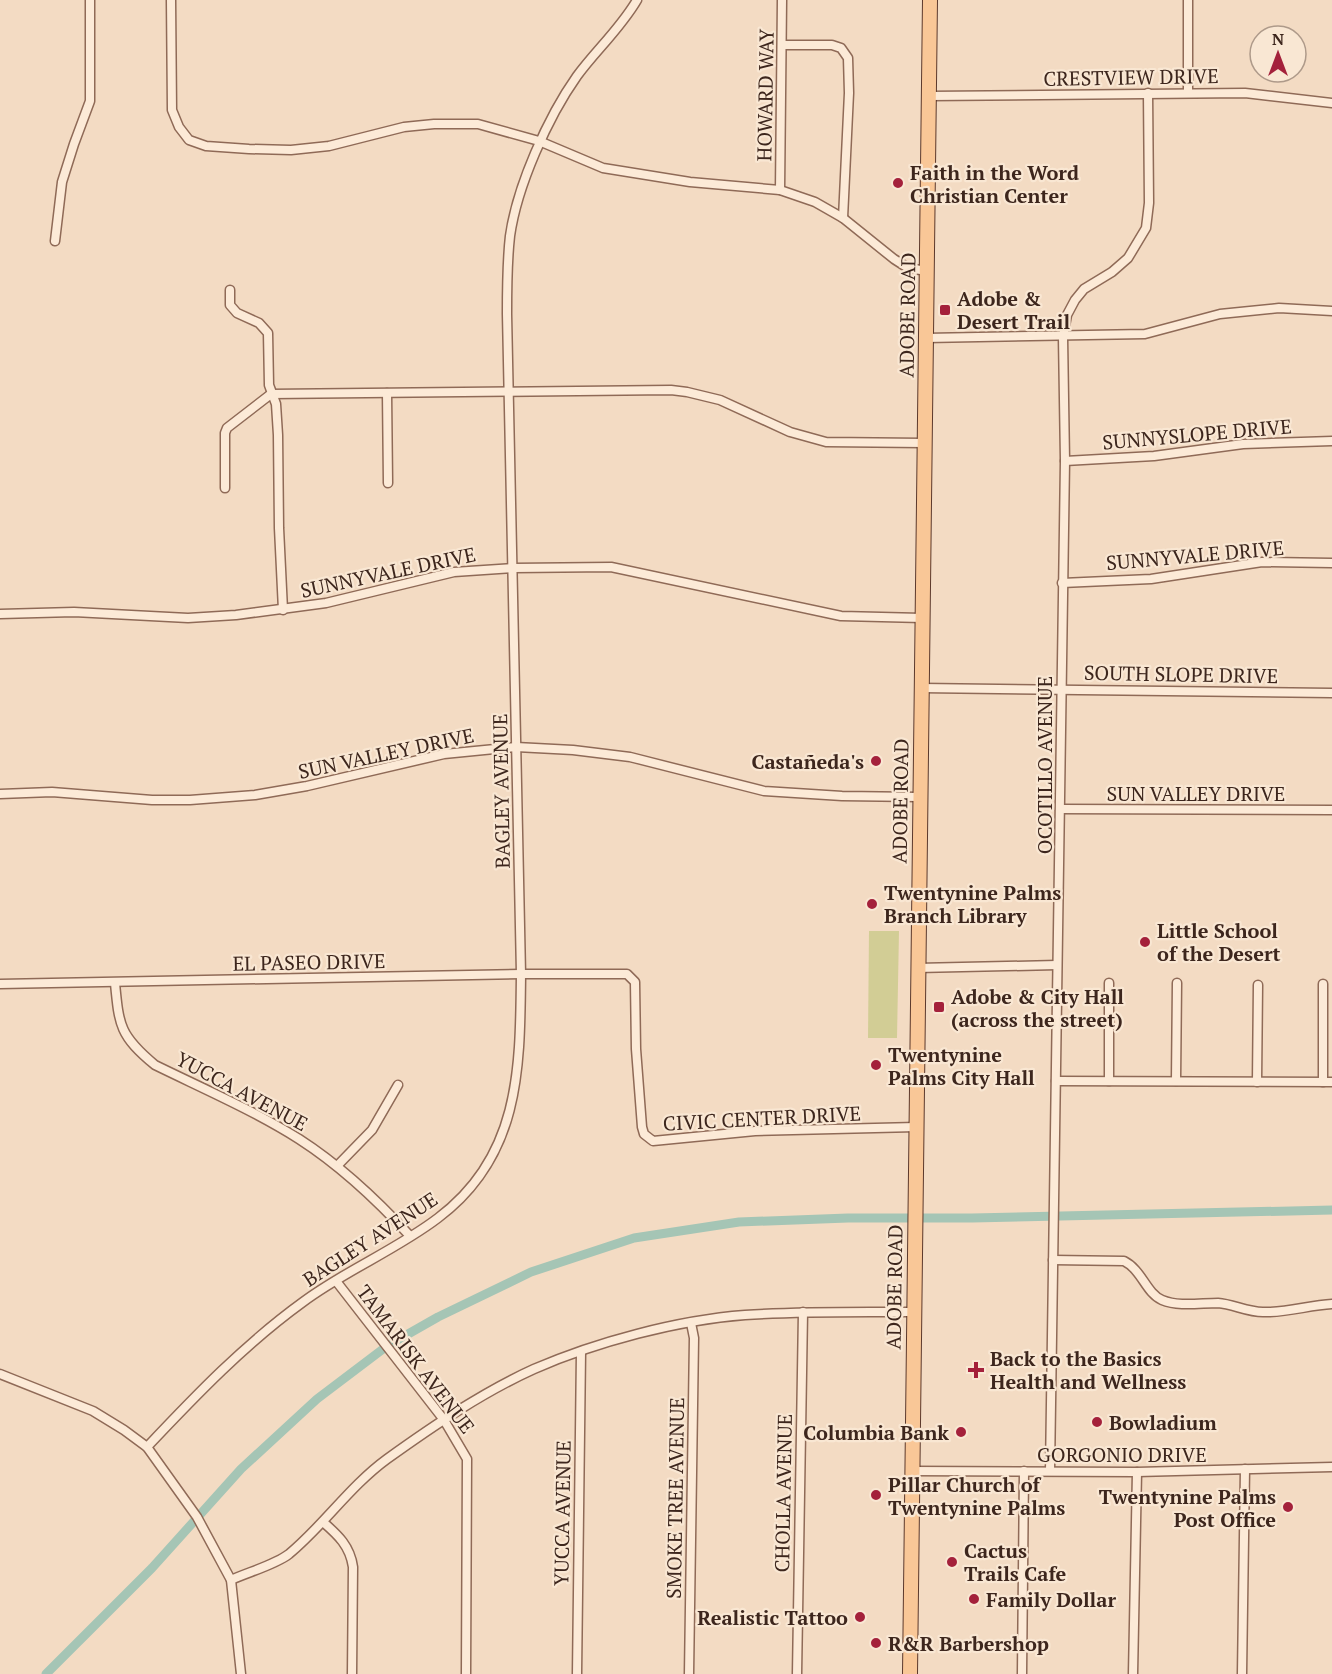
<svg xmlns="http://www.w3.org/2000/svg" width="1332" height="1674" font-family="'PT Serif',serif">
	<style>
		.green { fill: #d2cd95 }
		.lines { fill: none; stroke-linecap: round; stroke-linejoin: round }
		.canal { stroke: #a5c5b5; stroke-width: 9 }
		.minor-casing { stroke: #8f6a57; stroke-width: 11 }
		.primary-casing { stroke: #5c392c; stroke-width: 16 }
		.minor { stroke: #fcead7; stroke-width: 8 }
		.primary { stroke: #f9c797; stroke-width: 14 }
		.poi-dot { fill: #a4213b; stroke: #f9e7d3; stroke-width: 2 }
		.labels { text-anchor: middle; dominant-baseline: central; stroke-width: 4.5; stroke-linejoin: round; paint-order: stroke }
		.street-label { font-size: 20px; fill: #3d261d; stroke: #f9e7d3 }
		.poi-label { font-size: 20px; font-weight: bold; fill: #3d261d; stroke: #f9e7d3; text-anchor: start }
	</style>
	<rect width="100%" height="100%" fill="#f3dbc3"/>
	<!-- green -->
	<path class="green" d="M869 931H899L897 1038H868Z"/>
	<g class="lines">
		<!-- canal -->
		<path class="canal" d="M46 1674 152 1568 241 1469 317 1399 387 1346 438 1317 531 1272 634 1238 739 1222 848 1218H972L1332 1210"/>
		<defs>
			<g id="minor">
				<path d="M171 0 172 110 179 127 189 140 206 146 249 149 291 150 329 146 404 127 434 124H478L539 141 603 168 690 182 780 190 815 202 843 218 894 259 908 268 927 271"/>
				<path d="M1188 0V93"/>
				<path d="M783 45H832L841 48 848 58 849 93 843 218"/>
				<path d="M929 96 1245 93 1332 103"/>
				<path d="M780 190 782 0"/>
				<path d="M55 241 62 182 74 144 90 101V0"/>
				<path d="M230 290V305L237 313 259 323 268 333 269 385 276 404 278 435 279 528 283 610"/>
				<path d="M926 338 1145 334 1220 314 1279 308 1332 311"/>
				<path d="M387 393 388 483"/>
				<path d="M1065 461 1154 456 1243 444 1332 441"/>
				<path d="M225 488V433L227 428 271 394 671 390 687 392 720 400 790 432 826 442 924 443"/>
				<path d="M1062 583 1151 579 1262 562 1332 563"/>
				<path d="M0 614 74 612 188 618 236 615 326 603 454 572 514 568 611 567 841 616 922 618"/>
				<path d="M921 688 1332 693"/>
				<path d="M0 794 52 792 152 800H190L255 795 307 786 444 754 516 747 573 750 630 757 764 791 842 796 919 797"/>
				<path d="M1060 809 1332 810"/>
				<path d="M917 968 1057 965"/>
				<path d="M115 983C119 1026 120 1036 155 1065 204 1089 253 1110 299 1139 341 1166 377 1200 410 1236"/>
				<path d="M0 984 521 974H627L635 982 636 1049 642 1127 644 1134 653 1141 755 1131 916 1127"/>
				<path d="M1323 984V1082"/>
				<path d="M1056 1081 1332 1082"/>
				<path d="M1109 1081V983"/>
				<path d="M1176 1081 1177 983"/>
				<path d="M1257 1082 1258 985"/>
				<path d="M337 1166 372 1130 398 1085"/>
				<path d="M1053 1260 1124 1261C1142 1270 1146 1293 1162 1300 1179 1307 1200 1303 1218 1303 1233 1304 1247 1312 1263 1312 1287 1313 1309 1305 1332 1304"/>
				<path d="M336 1281 444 1420 467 1459 466 1674"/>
				<path d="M0 1374 93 1411 124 1430 147 1447 197 1517 231 1580 241 1674"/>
				<path d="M147 1447C196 1395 245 1344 303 1302 346 1270 396 1250 438 1218 521 1156 520 1067 521 974L507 314C507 288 507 262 510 236 517 186 548 117 577 76 597 49 620 29 637 0"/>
				<path d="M912 1471 1137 1472 1332 1467"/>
				<path d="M1050 1471 1065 461 1063 337 1067 315 1075 300 1084 289 1112 272 1128 258 1146 228 1149 203 1148 93"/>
				<path d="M323 1522C338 1535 350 1546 353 1567L352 1674"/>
				<path d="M231 1580C248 1572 275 1565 289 1554 324 1525 350 1486 387 1459 433 1426 483 1392 534 1369 596 1342 678 1320 745 1315 801 1311 857 1312 913 1312"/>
				<path d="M577 1674 581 1352"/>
				<path d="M689 1674 694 1338 691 1323"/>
				<path d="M797 1674 803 1312"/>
				<path d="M1022 1674 1024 1471"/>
				<path d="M1133 1674 1137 1472"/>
				<path d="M1242 1674 1245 1469"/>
			</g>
			<path id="primary" d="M910 1674 930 0"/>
		</defs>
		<!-- minor casing -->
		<use href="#minor" class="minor-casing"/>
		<!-- primary casing -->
		<use href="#primary" class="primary-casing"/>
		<!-- minor -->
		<use href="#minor" class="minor"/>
		<!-- primary -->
		<use href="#primary" class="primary"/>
	</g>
	<!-- markers -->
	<g class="poi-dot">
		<circle cx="898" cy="183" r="6"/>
		<rect x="939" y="304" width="12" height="12" rx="3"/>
		<circle cx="876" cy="761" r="6"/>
		<circle cx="872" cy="904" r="6"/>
		<circle cx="1145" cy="942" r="6"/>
		<rect x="933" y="1001" width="12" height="12" rx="3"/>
		<circle cx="876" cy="1065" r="6"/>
		<path d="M973 1361h6v6h6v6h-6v6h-6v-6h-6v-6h6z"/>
		<circle cx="1097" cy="1422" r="6"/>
		<circle cx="961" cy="1432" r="6"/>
		<circle cx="876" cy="1495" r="6"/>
		<circle cx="1288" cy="1507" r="6"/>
		<circle cx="952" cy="1562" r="6"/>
		<circle cx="974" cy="1599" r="6"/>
		<circle cx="860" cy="1617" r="6"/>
		<circle cx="876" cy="1643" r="6"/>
	</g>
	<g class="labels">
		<!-- street labels -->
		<g class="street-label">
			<text transform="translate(1131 77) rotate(-1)">CRESTVIEW DRIVE</text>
			<text transform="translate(765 95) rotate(-89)">HOWARD WAY</text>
			<text transform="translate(907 315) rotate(-89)">ADOBE ROAD</text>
			<text transform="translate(1197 434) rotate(-5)">SUNNYSLOPE DRIVE</text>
			<text transform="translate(1195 555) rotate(-5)">SUNNYVALE DRIVE</text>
			<text transform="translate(388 572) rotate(-12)">SUNNYVALE DRIVE</text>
			<text transform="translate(1181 674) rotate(1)">SOUTH SLOPE DRIVE</text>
			<text transform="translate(386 753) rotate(-12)">SUN VALLEY DRIVE</text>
			<text transform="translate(1044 765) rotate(-90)">OCOTILLO AVENUE</text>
			<text transform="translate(501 791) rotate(-91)">BAGLEY AVENUE</text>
			<text x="1196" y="793">SUN VALLEY DRIVE</text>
			<text transform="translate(900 801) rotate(-89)">ADOBE ROAD</text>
			<text transform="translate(309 962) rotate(-1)">EL PASEO DRIVE</text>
			<text transform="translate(242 1091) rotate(28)">YUCCA AVENUE</text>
			<text transform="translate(762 1118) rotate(-3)">CIVIC CENTER DRIVE</text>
			<text transform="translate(370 1239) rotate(-33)">BAGLEY AVENUE</text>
			<text transform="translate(894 1287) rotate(-89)">ADOBE ROAD</text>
			<text transform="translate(416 1359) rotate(53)">TAMARISK AVENUE</text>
			<text x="1122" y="1454">GORGONIO DRIVE</text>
			<text transform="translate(783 1493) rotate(-89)">CHOLLA AVENUE</text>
			<text transform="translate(675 1498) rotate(-89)">SMOKE TREE AVENUE</text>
			<text transform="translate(562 1513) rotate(-89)">YUCCA AVENUE</text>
		</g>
		<!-- poi labels -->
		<g class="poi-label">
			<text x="910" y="172">Faith in the Word<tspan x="910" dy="23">Christian Center</tspan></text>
			<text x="957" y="298">Adobe &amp;<tspan x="957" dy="23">Desert Trail</tspan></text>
			<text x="864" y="761" text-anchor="end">Castañeda's</text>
			<text x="884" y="892">Twentynine Palms<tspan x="884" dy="23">Branch Library</tspan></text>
			<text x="1157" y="930">Little School<tspan x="1157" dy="23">of the Desert</tspan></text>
			<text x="951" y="996">Adobe &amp; City Hall<tspan x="951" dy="23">(across the street)</tspan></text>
			<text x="888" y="1054">Twentynine<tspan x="888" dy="23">Palms City Hall</tspan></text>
			<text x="990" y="1358">Back to the Basics<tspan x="990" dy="23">Health and Wellness</tspan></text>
			<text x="1109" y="1422">Bowladium</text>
			<text x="949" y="1432" text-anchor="end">Columbia Bank</text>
			<text x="888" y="1484">Pillar Church of<tspan x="888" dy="23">Twentynine Palms</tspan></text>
			<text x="1276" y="1496" text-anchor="end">Twentynine Palms<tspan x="1276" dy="23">Post Office</tspan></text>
			<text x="964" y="1550">Cactus<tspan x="964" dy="23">Trails Cafe</tspan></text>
			<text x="986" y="1599">Family Dollar</text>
			<text x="848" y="1617" text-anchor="end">Realistic Tattoo</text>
			<text x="888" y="1643">R&amp;R Barbershop</text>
		</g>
	</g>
	<!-- north arrow -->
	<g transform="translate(1278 54)"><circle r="28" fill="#f9e7d3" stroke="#ae9a8a" stroke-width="1.5"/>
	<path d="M0-4.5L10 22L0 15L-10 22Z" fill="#a4213b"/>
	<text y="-9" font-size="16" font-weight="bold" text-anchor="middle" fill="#3d261d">N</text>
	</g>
</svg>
